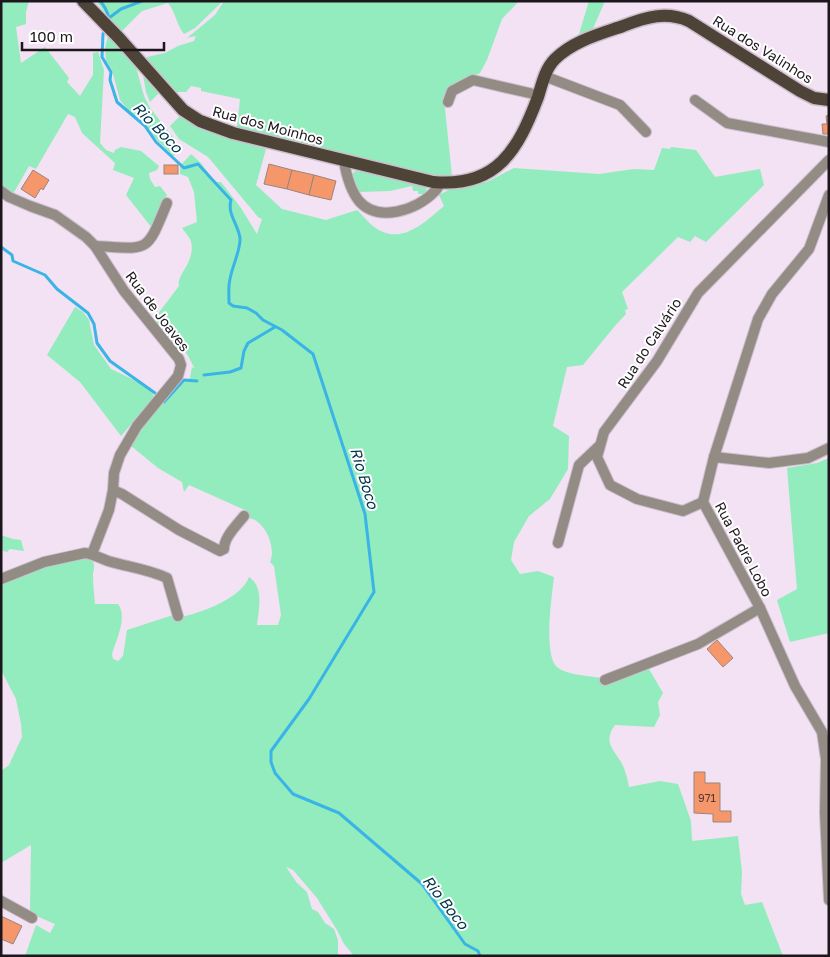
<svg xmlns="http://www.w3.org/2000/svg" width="830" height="957" font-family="'Golos Text',sans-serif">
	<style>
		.green { fill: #93ecbd }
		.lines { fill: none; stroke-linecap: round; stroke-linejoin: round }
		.stream { stroke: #3ab4e7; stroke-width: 3 }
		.building { fill: #f5976b; stroke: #9a857c }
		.minor-casing { stroke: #ccbdcc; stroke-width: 12 }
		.major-casing { stroke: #ccbdcc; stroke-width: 15 }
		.minor { stroke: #928c85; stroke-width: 10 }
		.major { stroke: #4d4337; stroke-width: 12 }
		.labels { text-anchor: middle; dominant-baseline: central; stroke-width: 4; stroke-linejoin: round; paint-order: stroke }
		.number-label { font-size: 11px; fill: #533730 }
		.street-label { font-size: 14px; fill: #1d171d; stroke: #fff }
		.water-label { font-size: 15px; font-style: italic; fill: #003449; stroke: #fff }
	</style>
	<rect width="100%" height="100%" fill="#f2e2f3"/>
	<!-- green -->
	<g class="green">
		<path d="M1 1H29L26 12V24L16 27 21 63 45 47 69 78 67 82 80 96 93 75V53L98 52 104 70 100 143 106 150 114 153 115 150 121 147 141 151 159 166 157 170 149 173 150 179 155 187 160 186 167 195 152 228 126 195 134 178 113 170 115 163 82 133 75 117 68 114 36 169 29 166 13 194 1 184Z"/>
		<path d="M96 1H223L195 28 184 34C176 24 176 13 168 3L142 11 122 31 110 19Z"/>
		<path d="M224 1H519L502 19 487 60 480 73 452 88 444 99 452 176 451 178 439 180 390 165 335 153 237 127 240 99 201 91V88L191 86 186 92H176L146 60 147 57 165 53 178 46 194 41 196 36 187 38 215 15Z"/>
		<path d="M589 1H605L592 31 579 34Z"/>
		<path d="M108 36 136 67 144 96 150 108 179 145 178 151 173 156 156 139 139 119 129 111 120 100 112 70 106 61 105 48Z"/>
		<path d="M143 75 160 92 150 102 146 92Z"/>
		<path d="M181 115 213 132 266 149 256 185 282 209 326 220 357 210C365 217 371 227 381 231 405 243 427 220 444 206L439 195 450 189 487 182 514 168 599 174 634 169 654 170 662 148 670 149 671 147 696 150 715 177 760 169 764 185 706 242 695 236 690 242 678 237 622 292 628 309 625 310 626 314 614 327 583 365 567 367 553 426 569 436 568 469 550 499 529 516 514 542 511 560 520 574 538 571 554 577C552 595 543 655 557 667 566 675 590 676 602 678L605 686 649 669 663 693 658 702 660 715 654 727 615 725C601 744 617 751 624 768 626 774 628 781 629 787L660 781 678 784 691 821 692 841 738 836 742 872 741 894 745 905 762 902 783 956H354L344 944 337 930 317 898 293 870 286 867 297 883 307 892 312 909 318 912 325 923 334 929 338 940V956H25L36 925 50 933 55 924 34 915 30 910 31 845 1 863V771L9 765 22 737 21 724 16 699 1 670V585C15 579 83 548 93 562 95 565 94 570 93 573 93 584 94 594 95 604H118C128 617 116 640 112 654L113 659 118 661 123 656 127 630 173 615V619C195 615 241 600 249 577 264 587 259 609 257 625H278L281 615 274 566 270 562C277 547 264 518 247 518V511L189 485 184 492 182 482 158 468 130 445C132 442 133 438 136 435 144 424 180 383 190 378L192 367 195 369 187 354 154 319 179 286C176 274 196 263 191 241 189 237 185 232 182 228L197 222 194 192 188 177 180 174V166L191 154 201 163 215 182H221L241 208 257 234 262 219 258 217 208 157 179 139 170 126Z"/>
		<path d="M355 171 380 175 423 186 426 187 427 193 422 198V194H418V191H413L412 186 390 191 359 192 352 175Z"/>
		<path d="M75 307 83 312 89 320 94 345 111 369 132 379 146 387 154 395 150 402 121 436 80 382 47 355Z"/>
		<path d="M829 458V633L790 642 777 600 797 589 787 468 817 463Z"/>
		<path d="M1 535 13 539 21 540 24 551 10 549 7 552 1 550Z"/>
	</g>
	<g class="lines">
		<!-- stream -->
		<g class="stream">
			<path d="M100 1C105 6 107 11 109 18L108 21"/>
			<path d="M109 18 121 9 142 1"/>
			<path d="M105 29 103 34 102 57 111 72 110 80 117 102 145 126 156 142 184 168 198 164 231 200C227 214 238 224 240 238 241 249 232 267 230 279 228 287 229 295 229 303L233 306 247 308 256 313 263 320 282 330 313 354 365 514 374 592 309 699 271 751V762L275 773 293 794 339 813 422 884 465 944 478 951 480 956"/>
			<path d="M1 247 12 255 13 261 45 275 57 289 88 313 94 324 97 343 110 361 155 393"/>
			<path d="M204 375 230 372 241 368 244 351 248 343 275 327"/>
			<path d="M164 402 184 380 197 381"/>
		</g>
	</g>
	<!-- building -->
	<g class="building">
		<path d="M829 115V134H823L822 124H827L826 116Z"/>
		<path d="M269 164 292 170 287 189 264 184Z"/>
		<rect x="164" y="165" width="14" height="9"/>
		<path d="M33 170 49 180 43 190 41 188 35 198 21 189Z"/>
		<path d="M292 170 314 175 309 195 287 189Z"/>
		<path d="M314 175 336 181 331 200 309 195Z"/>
		<path d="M717 640 733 658 723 667 707 649Z"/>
		<path d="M694 772H705V783H720V811H731V822H713V814L694 813Z"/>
		<path d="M1 916 22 926 13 944 1 939Z"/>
	</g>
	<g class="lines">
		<defs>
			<g id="minor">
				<path d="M544 76 620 105 646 132"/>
				<path d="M695 100 727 123 829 142"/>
				<path d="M448 102 452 91 473 80 538 95"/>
				<path d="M344 161C346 173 351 191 359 201 378 223 417 210 434 192 437 190 439 185 441 182"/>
				<path d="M1 191 9 197 30 206 55 215 86 237 95 246 124 291 179 359 181 365 178 376 137 426 120 455 114 473 113 490 109 510 92 554"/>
				<path d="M829 195 809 249 772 294 758 319 714 457 703 502 760 608 795 686 822 732 826 759 825 813 829 900"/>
				<path d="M95 246C150 249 146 254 167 203"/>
				<path d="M714 457 769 463 808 458 829 448"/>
				<path d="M113 490 122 494 179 530 220 551 224 549C224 537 237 525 244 516"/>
				<path d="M703 502 683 511 637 499 610 485 597 457 604 432 657 361 698 293 829 160"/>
				<path d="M558 543 579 465 599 446"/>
				<path d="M1 579 44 562 85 553C93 554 100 558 108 561 128 567 148 569 167 578L178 616"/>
				<path d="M605 680 698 644 760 608"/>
				<path d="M1 901 32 918"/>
			</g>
			<path id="major" d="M83 1 119 38 183 110 200 121 233 133 433 182C497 188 518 150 538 97 542 84 545 69 555 59 573 41 600 34 623 26 646 17 666 11 689 21L800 91 814 98 829 100"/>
		</defs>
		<!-- minor casing -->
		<use href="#minor" class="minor-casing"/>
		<!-- major casing -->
		<use href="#major" class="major-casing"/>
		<!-- minor -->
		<use href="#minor" class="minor"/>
		<!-- major -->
		<use href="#major" class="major"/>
	</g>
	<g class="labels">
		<!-- number labels -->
		<g class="number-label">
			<text x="707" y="797">971</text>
		</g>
		<!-- street labels -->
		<g class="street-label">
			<text transform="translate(763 49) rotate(32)">Rua dos Valinhos</text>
			<text transform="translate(268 125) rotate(15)">Rua dos Moinhos</text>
			<text transform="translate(158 311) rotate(53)">Rua de Joaves</text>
			<text transform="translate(649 343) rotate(-57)">Rua do Calvário</text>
			<text transform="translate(744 549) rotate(62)">Rua Padre Lobo</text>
		</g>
		<!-- water labels -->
		<g class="water-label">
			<text transform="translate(158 127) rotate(46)">Rio Boco</text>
			<text transform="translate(365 478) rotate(73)">Rio Boco</text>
			<text transform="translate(446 902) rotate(52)">Rio Boco</text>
		</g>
	</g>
	<!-- border -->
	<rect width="830" height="957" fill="none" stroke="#1d171d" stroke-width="5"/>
	<!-- scale -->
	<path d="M22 42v8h142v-8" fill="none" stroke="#1d171d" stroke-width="2.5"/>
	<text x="30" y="42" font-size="15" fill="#1d171d" stroke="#ffffff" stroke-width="4" paint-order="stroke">100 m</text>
</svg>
